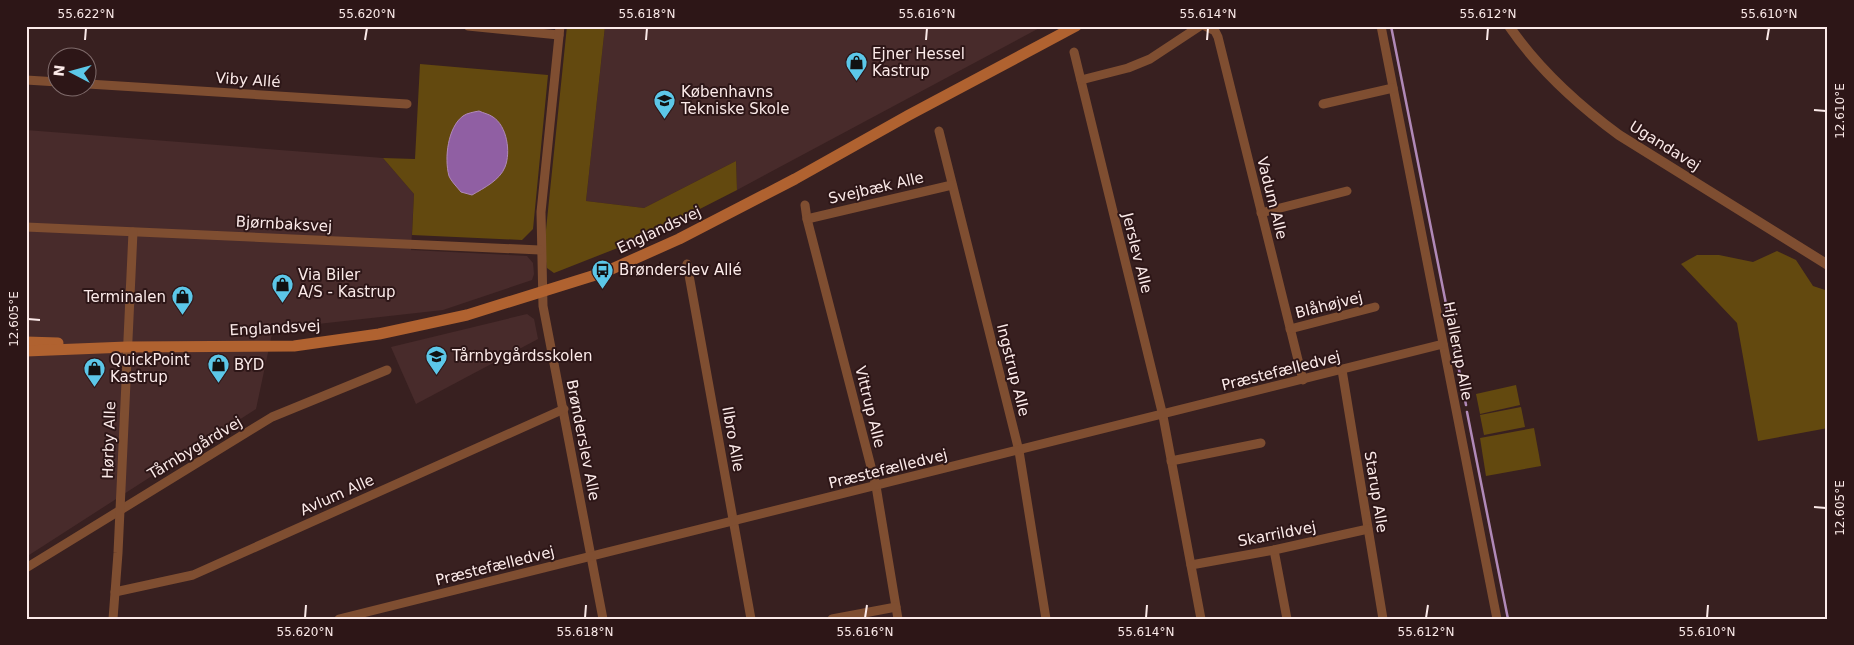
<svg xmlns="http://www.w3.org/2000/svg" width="1854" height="645" font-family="'DejaVu Sans',sans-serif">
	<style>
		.built { fill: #482b2b }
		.green { fill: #63490f }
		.water { fill: #905fa3; stroke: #b089b8 }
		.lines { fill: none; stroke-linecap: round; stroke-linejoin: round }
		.stream { stroke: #b089b8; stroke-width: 2.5 }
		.minor { stroke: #7f4e31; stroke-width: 9 }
		.tertiary { stroke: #7f4e31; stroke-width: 10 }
		.secondary { stroke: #b06230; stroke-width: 11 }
		.ticks { fill: none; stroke: #fbeae9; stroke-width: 2 }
		.labels { text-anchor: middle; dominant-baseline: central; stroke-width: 4; stroke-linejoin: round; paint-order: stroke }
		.poi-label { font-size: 15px; fill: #fbeae9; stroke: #2d1617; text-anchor: start }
		.street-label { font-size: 15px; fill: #fbeae9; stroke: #2d1617 }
		.neatline { fill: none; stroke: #fbeae9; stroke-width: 2 }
		.ticks-label { font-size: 12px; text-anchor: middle; fill: #fbeae9 }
	</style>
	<rect width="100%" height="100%" fill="#382020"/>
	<!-- built -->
	<g class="built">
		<path d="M605 26H1043L737 190 736 161 644 208 586 201Z"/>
		<path d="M26 130 383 158 414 194 411 250 527 256 533 263 534 274 532 280 443 310 273 329 256 409 26 557Z"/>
		<path d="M527 314 534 319 538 339 416 404 391 347Z"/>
	</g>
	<!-- green -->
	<g class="green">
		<path d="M567 26H605L586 201 644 208 736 161 737 190 643 238 554 273 547 268 544 249Z"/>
		<path d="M420 64 548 75 533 229 522 240 412 235 414 194 383 158 415 159Z"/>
		<path d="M1777 251 1796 260 1813 286 1828 291V428L1758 441 1737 323 1681 264 1697 255H1719L1753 262Z"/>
		<path d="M1516 385 1520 405 1480 414 1476 394Z"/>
		<path d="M1521 407 1525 427 1484 435 1480 415Z"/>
		<path d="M1534 428 1541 466 1486 476 1480 438Z"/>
	</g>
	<!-- water -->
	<path class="water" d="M479 111C483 113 489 114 493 117 507 126 511 152 505 167 500 180 484 188 472 195L461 192C457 187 451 181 449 176 444 158 448 127 463 116 467 113 474 112 479 111Z"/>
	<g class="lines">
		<!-- stream -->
		<g class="stream">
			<path d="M1391 26 1466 405"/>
			<path d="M1467 412 1508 619"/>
		</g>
		<!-- minor -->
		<g class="minor">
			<path d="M468 26 559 35"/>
			<path d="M560 26 541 212 543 306 603 619"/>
			<path d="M1205 26 1215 31 1218 37 1303 380"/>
			<path d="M1381 26 1497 619"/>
			<path d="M1074 52 1163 416 1201 619"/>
			<path d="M26 80 58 82"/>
			<path d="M1081 80 1128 68 1150 59 1200 26"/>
			<path d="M88 84 407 104"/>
			<path d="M1323 104 1393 88"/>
			<path d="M939 131 1019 451 1046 619"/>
			<path d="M805 205 807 219 876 486 898 619"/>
			<path d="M1261 213 1347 191"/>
			<path d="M807 219 952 185"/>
			<path d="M26 227 540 250"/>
			<path d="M687 264 751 619"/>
			<path d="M1290 329 1375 307"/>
			<path d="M1342 370 1383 619"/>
			<path d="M1171 461 1261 443"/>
			<path d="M1274 550 1287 619"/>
			<path d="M1191 565 1274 550 1368 529"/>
			<path d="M26 568 272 417 387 370"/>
			<path d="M115 592 193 575 564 409"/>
			<path d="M113 619 118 553 133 232"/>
			<path d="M339 619 1443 344"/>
			<path d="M832 619 896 607"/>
		</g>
		<!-- tertiary -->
		<path class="tertiary" d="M1509 26C1539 70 1577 104 1619 135L1828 265"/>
		<!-- secondary -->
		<g class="secondary">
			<path d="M26 342 58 343"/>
			<path d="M26 351 127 347 294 346 379 334 467 315 605 272 679 239 795 179 909 115 1076 26"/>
		</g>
	</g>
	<!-- ticks -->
	<path class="ticks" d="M85 40 86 28M365 40 367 28M646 40 647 28M926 40 927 28M1207 40 1208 28M1487 40 1488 28M1767 40 1769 28M1814 110 1826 111M28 319 40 320M1814 507 1826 508M305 618 306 605M585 618 586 605M865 618 867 605M1146 618 1147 605M1426 618 1428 605M1707 618 1708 605"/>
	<!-- icons -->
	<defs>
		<symbol id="shop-pin" viewBox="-11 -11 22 30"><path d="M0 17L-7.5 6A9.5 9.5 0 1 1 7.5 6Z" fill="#5cc7e8" stroke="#2d1617"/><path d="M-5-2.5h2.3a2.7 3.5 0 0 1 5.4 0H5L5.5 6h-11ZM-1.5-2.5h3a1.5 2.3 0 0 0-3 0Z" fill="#111"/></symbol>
		<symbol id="university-pin" viewBox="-11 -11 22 30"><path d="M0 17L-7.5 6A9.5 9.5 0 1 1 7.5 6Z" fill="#5cc7e8" stroke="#2d1617"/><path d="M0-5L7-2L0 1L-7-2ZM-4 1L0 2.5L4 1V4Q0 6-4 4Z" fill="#111"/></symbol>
		<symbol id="bus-pin" viewBox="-11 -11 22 30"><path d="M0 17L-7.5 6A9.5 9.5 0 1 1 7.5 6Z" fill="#5cc7e8" stroke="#2d1617"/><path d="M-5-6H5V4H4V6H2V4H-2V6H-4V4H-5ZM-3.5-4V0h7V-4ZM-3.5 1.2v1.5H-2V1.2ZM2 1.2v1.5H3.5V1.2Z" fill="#111"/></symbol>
		<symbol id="school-pin" viewBox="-11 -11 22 30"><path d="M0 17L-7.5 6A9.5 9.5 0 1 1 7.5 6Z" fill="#5cc7e8" stroke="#2d1617"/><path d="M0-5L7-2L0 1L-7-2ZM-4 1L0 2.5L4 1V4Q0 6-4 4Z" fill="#111"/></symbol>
	</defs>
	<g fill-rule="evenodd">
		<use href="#shop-pin" x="844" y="50" width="25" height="34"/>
		<use href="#university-pin" x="652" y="88" width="25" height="34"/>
		<use href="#bus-pin" x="590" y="258" width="25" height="34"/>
		<use href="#shop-pin" x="270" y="272" width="25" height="34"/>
		<use href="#shop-pin" x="170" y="284" width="25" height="34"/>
		<use href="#school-pin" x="424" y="344" width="25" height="34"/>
		<use href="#shop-pin" x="206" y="352" width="25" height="34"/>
		<use href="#shop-pin" x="82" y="356" width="25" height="34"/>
	</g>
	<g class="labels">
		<!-- poi labels -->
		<g class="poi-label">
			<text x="872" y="54">Ejner Hessel<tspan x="872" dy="17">Kastrup</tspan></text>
			<text x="681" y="92">Københavns<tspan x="681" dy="17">Tekniske Skole</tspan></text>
			<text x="619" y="270">Brønderslev Allé</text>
			<text x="298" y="275">Via Biler<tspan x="298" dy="17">A/S - Kastrup</tspan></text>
			<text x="166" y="297" text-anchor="end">Terminalen</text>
			<text x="452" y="356">Tårnbygårdsskolen</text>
			<text x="110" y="360">QuickPoint<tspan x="110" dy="17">Kastrup</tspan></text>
			<text x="234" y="365">BYD</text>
		</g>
		<!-- street labels -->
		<g class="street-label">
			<text transform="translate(248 80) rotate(4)">Viby Allé</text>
			<text transform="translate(1665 146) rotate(32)">Ugandavej</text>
			<text transform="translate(876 188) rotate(-13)">Svejbæk Alle</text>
			<text transform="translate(1272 198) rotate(76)">Vadum Alle</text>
			<text transform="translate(284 224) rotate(3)">Bjørnbaksvej</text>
			<text transform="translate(659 230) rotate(-25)">Englandsvej</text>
			<text transform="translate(1137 253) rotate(76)">Jerslev Alle</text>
			<text transform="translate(1329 305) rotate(-14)">Blåhøjvej</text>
			<text transform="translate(275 328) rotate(-3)">Englandsvej</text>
			<text transform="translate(1458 351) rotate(79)">Hjallerup Alle</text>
			<text transform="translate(1013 370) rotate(76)">Ingstrup Alle</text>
			<text transform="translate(1281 371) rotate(-14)">Præstefælledvej</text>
			<text transform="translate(870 407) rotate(76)">Vittrup Alle</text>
			<text transform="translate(733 439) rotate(80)">Ilbro Alle</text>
			<text transform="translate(109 440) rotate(-88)">Hørby Alle</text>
			<text transform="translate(583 440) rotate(79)">Brønderslev Alle</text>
			<text transform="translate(195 448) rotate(-31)">Tårnbygårdvej</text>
			<text transform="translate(888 469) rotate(-14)">Præstefælledvej</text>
			<text transform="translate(1376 492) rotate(81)">Starup Alle</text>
			<text transform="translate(337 495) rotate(-24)">Avlum Alle</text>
			<text transform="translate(1277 534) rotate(-11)">Skarrildvej</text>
			<text transform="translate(495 566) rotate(-14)">Præstefælledvej</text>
		</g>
	</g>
	<!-- border -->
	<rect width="1854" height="645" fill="none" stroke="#2d1617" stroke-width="55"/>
	<!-- north arrow -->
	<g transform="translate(72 72) rotate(276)"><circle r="24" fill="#2d1617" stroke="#7f6b6b"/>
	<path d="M0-4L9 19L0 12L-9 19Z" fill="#5cc7e8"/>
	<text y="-8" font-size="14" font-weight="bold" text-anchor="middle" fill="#fbeae9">N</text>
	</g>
	<rect x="28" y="28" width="1798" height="590" class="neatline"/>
	<g class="ticks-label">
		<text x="86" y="18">55.622°N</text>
		<text x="367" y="18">55.620°N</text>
		<text x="647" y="18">55.618°N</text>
		<text x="927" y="18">55.616°N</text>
		<text x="1208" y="18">55.614°N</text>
		<text x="1488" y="18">55.612°N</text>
		<text x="1769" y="18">55.610°N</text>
		<text transform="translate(1840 111) rotate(-90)" y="4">12.610°E</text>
		<text transform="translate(14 319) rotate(-90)" y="4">12.605°E</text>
		<text transform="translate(1840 508) rotate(-90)" y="4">12.605°E</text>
		<text x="305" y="636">55.620°N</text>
		<text x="585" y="636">55.618°N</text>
		<text x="865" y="636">55.616°N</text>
		<text x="1146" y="636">55.614°N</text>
		<text x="1426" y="636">55.612°N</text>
		<text x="1707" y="636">55.610°N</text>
	</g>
</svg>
